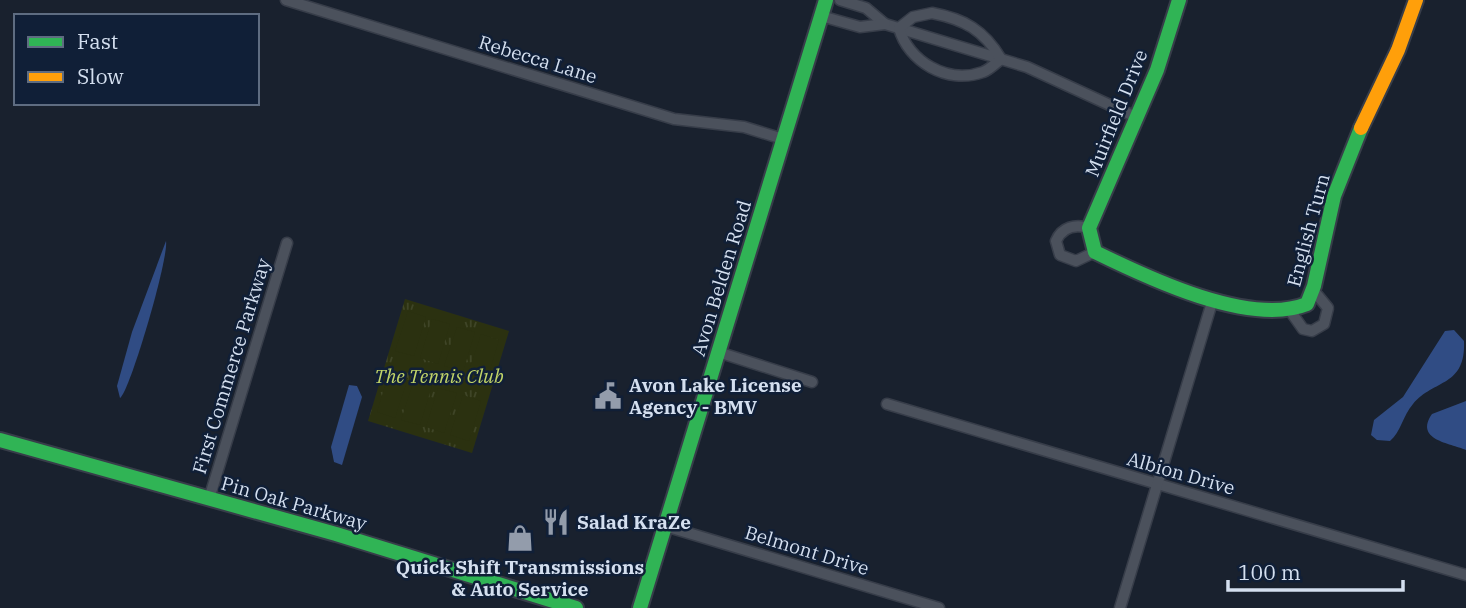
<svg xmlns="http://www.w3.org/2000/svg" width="1466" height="608" font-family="'IBM Plex Serif',serif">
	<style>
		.park { fill: url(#park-tufts) }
		.garden { fill: #2b3110 }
		.water { fill: #304c84 }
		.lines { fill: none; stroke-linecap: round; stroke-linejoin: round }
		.street-casing { stroke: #373d49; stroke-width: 13 }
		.fast-casing { stroke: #373d49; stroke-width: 18 }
		.slow-casing { stroke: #373d49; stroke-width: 18 }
		.street { stroke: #4b515c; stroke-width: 10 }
		.fast { stroke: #30b455; stroke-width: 14 }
		.slow { stroke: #ff9f0a; stroke-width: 14 }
		.labels { text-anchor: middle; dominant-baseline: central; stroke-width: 5; stroke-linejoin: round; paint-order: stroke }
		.street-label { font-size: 19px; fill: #d4dfef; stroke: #101f37 }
		.park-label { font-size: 19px; font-style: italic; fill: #c2d568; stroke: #101f37 }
		.poi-label { font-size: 19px; font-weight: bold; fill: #d4dfef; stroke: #101f37; text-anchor: start }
	</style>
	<defs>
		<pattern id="park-tufts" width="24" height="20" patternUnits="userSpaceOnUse" patternTransform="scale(1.75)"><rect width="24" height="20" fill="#2b3110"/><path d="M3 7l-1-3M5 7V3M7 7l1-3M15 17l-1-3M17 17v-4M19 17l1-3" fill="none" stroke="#3f4527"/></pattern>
	</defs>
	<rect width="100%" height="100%" fill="#19212e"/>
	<!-- park -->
	<path class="park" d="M405 299 509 331 472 453 368 421Z"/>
	<!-- garden -->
	<g class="garden">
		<path d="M408 311 426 317 414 356 395 351Z"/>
		<path d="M432 319 450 324 438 364 420 358Z"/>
		<path d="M457 327 475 332 463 372 444 366Z"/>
		<path d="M481 334 499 340 487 380 468 374Z"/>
		<path d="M389 372 408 378 395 418 377 412Z"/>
		<path d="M414 380 432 386 420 425 401 420Z"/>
		<path d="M438 388 457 393 444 433 426 427Z"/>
		<path d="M463 395 481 401 469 441 450 435Z"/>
	</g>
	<!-- water -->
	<g class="water">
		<path d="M166 241C169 258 130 391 120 398L117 386 132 332Z"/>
		<path d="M1454 330 1464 341C1466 387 1434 379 1413 404 1403 415 1401 432 1390 441L1377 440 1371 435 1374 420 1403 397 1445 331Z"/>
		<path d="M349 385 357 386 362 397 342 465 334 462 331 447Z"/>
		<path d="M1466 401V450C1450 443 1414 440 1432 414Z"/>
	</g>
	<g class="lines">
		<defs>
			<g id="street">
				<path d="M286 0 674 119 744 127 783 139"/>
				<path d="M840 0 866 8 885 24 1027 67 1138 118"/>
				<path d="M932 13C964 19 984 30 1001 59 996 63 989 70 983 72 947 85 908 61 899 28L913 17Z"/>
				<path d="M821 16 860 27 885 24"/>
				<path d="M1089 228C1075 224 1062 227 1056 241L1060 255 1076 261 1095 252"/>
				<path d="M1291 312 1303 329 1312 331 1324 324 1328 308 1314 291"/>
				<path d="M718 352 812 382"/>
				<path d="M887 404 1466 575"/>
				<path d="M209 499 287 243"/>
				<path d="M665 526 939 608"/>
				<path d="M1120 608 1213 299"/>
			</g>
			<g id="fast">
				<path d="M1179 0 1157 70 1089 228 1095 252C1148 278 1250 327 1307 304L1314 286 1334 196 1361 128"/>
				<path d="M0 440 336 534 576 608"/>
				<path d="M640 608 826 0"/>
			</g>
			<path id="slow" d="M1361 128 1398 50 1416 0"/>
		</defs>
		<!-- street casing -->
		<use href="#street" class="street-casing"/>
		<!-- fast casing -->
		<use href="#fast" class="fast-casing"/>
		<!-- slow casing -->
		<use href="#slow" class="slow-casing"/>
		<!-- street -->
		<use href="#street" class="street"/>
		<!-- fast -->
		<use href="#fast" class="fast"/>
		<!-- slow -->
		<use href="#slow" class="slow"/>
	</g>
	<!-- icons -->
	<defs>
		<symbol id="civic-bare" viewBox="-9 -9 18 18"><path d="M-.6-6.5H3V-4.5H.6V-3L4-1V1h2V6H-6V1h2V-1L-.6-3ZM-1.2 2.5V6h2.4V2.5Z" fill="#939cab" stroke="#101f37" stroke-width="2.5" paint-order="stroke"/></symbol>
		<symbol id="restaurant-bare" viewBox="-9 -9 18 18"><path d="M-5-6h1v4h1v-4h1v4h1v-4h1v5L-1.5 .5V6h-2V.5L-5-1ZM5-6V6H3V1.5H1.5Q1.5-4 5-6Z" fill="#939cab" stroke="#101f37" stroke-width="2.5" paint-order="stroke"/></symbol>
		<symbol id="shop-bare" viewBox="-9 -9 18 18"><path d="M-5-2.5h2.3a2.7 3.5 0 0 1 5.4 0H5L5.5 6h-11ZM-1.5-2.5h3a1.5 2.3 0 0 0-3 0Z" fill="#939cab" stroke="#101f37" stroke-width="2.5" paint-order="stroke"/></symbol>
	</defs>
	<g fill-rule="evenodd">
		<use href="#civic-bare" x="589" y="377" width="38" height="38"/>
		<use href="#restaurant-bare" x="537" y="503" width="38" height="38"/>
		<use href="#shop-bare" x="501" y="519" width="38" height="38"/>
	</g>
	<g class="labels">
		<!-- street labels -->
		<g class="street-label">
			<text transform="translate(538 59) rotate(17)">Rebecca Lane</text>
			<text transform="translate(1116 113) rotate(-68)">Muirfield Drive</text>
			<text transform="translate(1308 230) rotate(-75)">English Turn</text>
			<text transform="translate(721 278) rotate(-73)">Avon Belden Road</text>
			<text transform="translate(231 366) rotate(-73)">First Commerce Parkway</text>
			<text transform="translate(1181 473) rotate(16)">Albion Drive</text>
			<text transform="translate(294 503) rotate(16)">Pin Oak Parkway</text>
			<text transform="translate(807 550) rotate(17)">Belmont Drive</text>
		</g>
		<!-- park labels -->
		<g class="park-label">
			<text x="439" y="376">The Tennis Club</text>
		</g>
		<!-- poi labels -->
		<g class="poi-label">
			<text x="629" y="385">Avon Lake License<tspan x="629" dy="22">Agency - BMV</tspan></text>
			<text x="577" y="522">Salad KraZe</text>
			<text x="520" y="567" text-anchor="middle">Quick Shift Transmissions<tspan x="520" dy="22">&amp; Auto Service</tspan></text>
		</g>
	</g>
	<!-- legend -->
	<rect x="14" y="14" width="245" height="91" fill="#101f37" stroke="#5e6c81" stroke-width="2"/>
	<rect x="28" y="37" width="35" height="10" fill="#30b455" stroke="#5e6c81" stroke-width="2"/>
	<text x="77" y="49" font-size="21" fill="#d4dfef">Fast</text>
	<rect x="28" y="72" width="35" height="10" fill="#ff9f0a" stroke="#5e6c81" stroke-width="2"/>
	<text x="77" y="84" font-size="21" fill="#d4dfef">Slow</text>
	<!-- scale -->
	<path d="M1228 580v10h175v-10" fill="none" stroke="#d4dfef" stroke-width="3.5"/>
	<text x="1238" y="580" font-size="21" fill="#d4dfef" stroke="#101f37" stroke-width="5" paint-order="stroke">100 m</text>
</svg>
